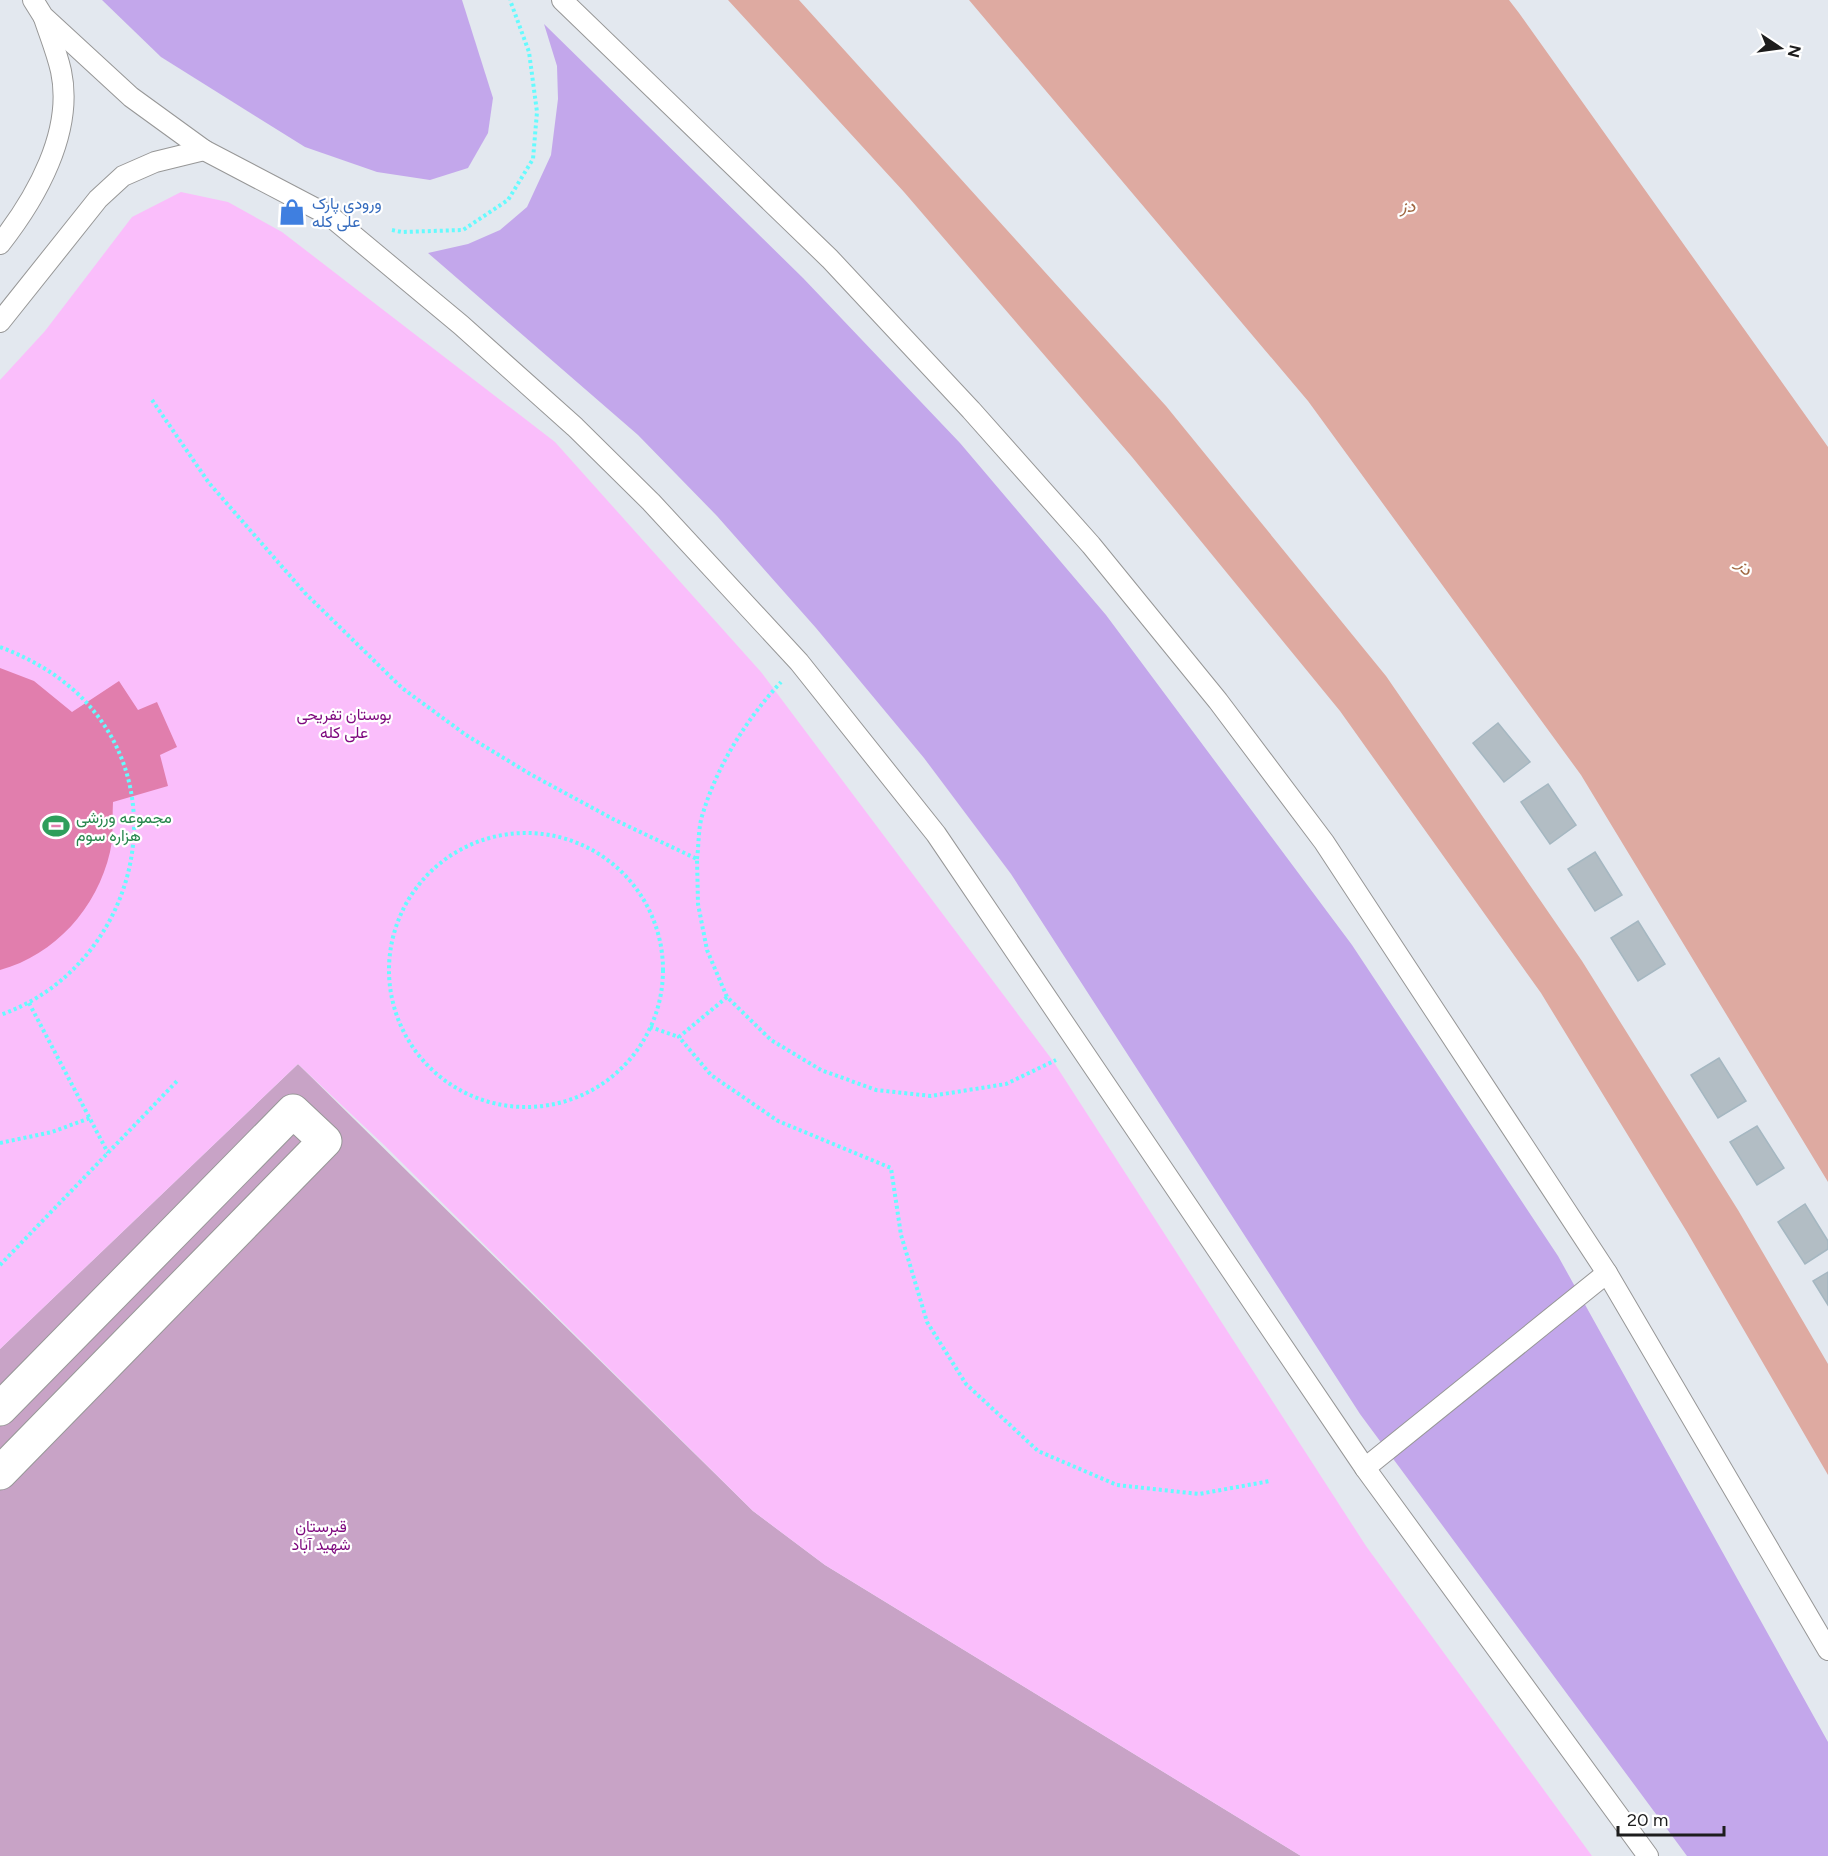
<svg xmlns="http://www.w3.org/2000/svg" width="1828" height="1856" font-family="Figtree,Vazirmatn,sans-serif">
	<style>
		.grass { fill: #c3a7eb }
		.cemetery { fill: #c8a3c6 }
		.park { fill: #fabefb }
		.pitch { fill: #e17ead }
		.water { fill: #deaaa1 }
		.building { fill: #b2bdc4; stroke: #a5b7c1; stroke-width: 1.5 }
		.lines { fill: none; stroke-linecap: round; stroke-linejoin: round }
		.service-casing { stroke: #979797; stroke-width: 22 }
		.minor-casing { stroke: #979797; stroke-width: 35 }
		.path { stroke: #65fbfe; stroke-width: 4; stroke-dasharray: 3 3; stroke-linecap: butt }
		.service { stroke: #fff; stroke-width: 20 }
		.minor { stroke: #fff; stroke-width: 33 }
		.labels { text-anchor: middle; dominant-baseline: central; stroke-width: 4.5; stroke-linejoin: round; paint-order: stroke }
		.shop-label { font-size: 16px; fill: #366cbe; stroke: #fff; text-anchor: start }
		.park-label { font-size: 16px; fill: #7e087e; stroke: #fff }
		.leisure-label { font-size: 16px; fill: #27864d; stroke: #fff; text-anchor: start }
		.water-label { font-size: 18px; font-style: italic; fill: #a06842; stroke: #fff }
	</style>
	<rect width="100%" height="100%" fill="#e3e8ef"/>
	<!-- grass -->
	<g class="grass">
		<path d="M102 0H462L493 98 488 133 468 168 430 180 377 172 305 147 161 57Z"/>
		<path d="M544 24 803 278 960 443 1106 615 1352 945 1558 1256 1828 1742V1856H1687L1360 1414 1011 874 924 758 816 628 717 516 638 435 428 253 468 244 500 230 527 207 551 155 558 99 557 66Z"/>
	</g>
	<!-- cemetery -->
	<path class="cemetery" d="M298 1064 753 1511 825 1565 1301 1856H0V1349Z"/>
	<!-- park -->
	<path class="park" d="M181 192 228 202 282 232 555 442 761 672 1053 1061 1366 1546 1592 1856H1301L825 1565 753 1511 384 1145 298 1064 0 1349V380L45 331 132 217Z"/>
	<!-- pitch -->
	<path class="pitch" d="M0 668 34 681 72 712 119 681 138 710 157 702 177 747 160 755 168 786 113 802C112 818 114 836 110 852 97 908 55 955 0 970Z"/>
	<!-- water -->
	<g class="water">
		<path d="M728 0H799L1166 406 1386 676 1582 961 1738 1210 1828 1364V1475L1687 1232 1541 993 1340 711 1132 457 904 192Z"/>
		<path d="M969 0H1509L1519 13 1828 447V1182L1581 775 1308 401Z"/>
	</g>
	<!-- building -->
	<g class="building">
		<path d="M1498 723 1530 762 1504 782 1473 743Z"/>
		<path d="M1548 784 1576 825 1550 844 1521 802Z"/>
		<path d="M1595 852 1622 895 1595 911 1568 869Z"/>
		<path d="M1638 921 1665 964 1638 981 1611 938Z"/>
		<path d="M1719 1058 1746 1101 1718 1118 1691 1075Z"/>
		<path d="M1757 1126 1784 1168 1757 1185 1730 1142Z"/>
		<path d="M1805 1204 1828 1241V1249L1805 1264 1778 1222Z"/>
		<path d="M1828 1272V1305L1813 1281Z"/>
	</g>
	<g class="lines">
		<defs>
			<g id="service">
				<path d="M33 0 43 16 131 97 204 150 330 216 461 325 575 427 651 502 799 662 936 834 1365 1468 1648 1856"/>
				<path d="M562 0 830 259 971 410 1091 545 1218 701 1324 842 1607 1273 1828 1650"/>
				<path d="M0 244C36 198 74 132 61 71 57 53 50 36 44 18"/>
				<path d="M0 322 98 199 123 176 155 162 204 150"/>
				<path d="M1365 1468 1607 1273"/>
			</g>
			<path id="minor" d="M0 1409 293 1111 325 1141 0 1473"/>
		</defs>
		<!-- service casing -->
		<use href="#service" class="service-casing"/>
		<!-- minor casing -->
		<use href="#minor" class="minor-casing"/>
		<!-- path -->
		<g class="path">
			<path d="M392 230 402 232 463 230 508 200 533 159 537 112 529 52 510 0"/>
			<path d="M152 400 209 483 305 593 402 688 466 735 530 774 613 819 697 859 698 904 707 950 727 997 771 1040 821 1070 876 1090 931 1096 1006 1084 1056 1060"/>
			<path d="M0 647C29 658 54 672 77 693 183 793 132 969 0 1015"/>
			<circle cx="526" cy="970" r="137"/>
			<path d="M697 859C699 844 698 827 703 813 718 764 746 720 781 682"/>
			<path d="M727 997 679 1037 711 1075 778 1121 891 1168 901 1235 927 1322 966 1384 1038 1451 1117 1485 1199 1494 1270 1481"/>
			<path d="M29 1003 108 1153"/>
			<path d="M650 1027 679 1037"/>
			<path d="M0 1143 52 1132 90 1118"/>
			<path d="M0 1265 178 1080"/>
		</g>
		<!-- service -->
		<use href="#service" class="service"/>
		<!-- minor -->
		<use href="#minor" class="minor"/>
	</g>
	<!-- icons -->
	<defs>
		<symbol id="shop-bare" viewBox="-9 -9 18 18"><path d="M-5-2.5h2.3a2.7 3.5 0 0 1 5.4 0H5L5.5 6h-11ZM-1.5-2.5h3a1.5 2.3 0 0 0-3 0Z" fill="#3f7fe0" stroke="#fff" stroke-width="2.5" paint-order="stroke"/></symbol>
		<symbol id="stadium-bare" viewBox="-9 -9 18 18"><path d="M0-5a6.5 5 0 1 0 0 10a6.5 5 0 1 0 0-10ZM-3.5-1.8h7v3.6h-7Z" fill="#2e9e5b" stroke="#fff" stroke-width="2.5" paint-order="stroke"/></symbol>
	</defs>
	<g fill-rule="evenodd">
		<use href="#shop-bare" x="273" y="193" width="38" height="38"/>
		<use href="#stadium-bare" x="37" y="807" width="38" height="38"/>
	</g>
	<g class="labels">
		<!-- shop labels -->
		<g class="shop-label">
			<text x="312" y="203">ورودی پارک<tspan x="312" dy="18">علی کله</tspan></text>
		</g>
		<!-- park labels -->
		<g class="park-label">
			<text x="344" y="714">بوستان تفریحی<tspan x="344" dy="18">علی کله</tspan></text>
			<text x="321" y="1526">قبرستان<tspan x="321" dy="18">شهید آباد</tspan></text>
		</g>
		<!-- leisure labels -->
		<g class="leisure-label">
			<text x="76" y="817">مجموعه ورزشی<tspan x="76" dy="18">هزاره سوم</tspan></text>
		</g>
		<!-- water labels -->
		<g class="water-label">
			<text x="1408" y="206">دز</text>
			<text transform="translate(1745 567) rotate(50)">دز</text>
		</g>
	</g>
	<!-- north arrow -->
	<g transform="translate(1780 48) rotate(103)" stroke="#ffffff" stroke-width="4.5" paint-order="stroke">
	<path d="M0-4.5L10 22L0 15L-10 22Z" fill="#1d1d1d"/>
	<text y="-9" font-size="16" font-weight="bold" text-anchor="middle" fill="#1d1d1d">N</text>
	</g>
	<!-- scale -->
	<path d="M1618 1826v9h106v-9" fill="none" stroke="#1d1d1d" stroke-width="3"/>
	<text x="1627" y="1826" font-size="18" fill="#1d1d1d" stroke="#ffffff" stroke-width="4.5" paint-order="stroke">20 m</text>
</svg>
